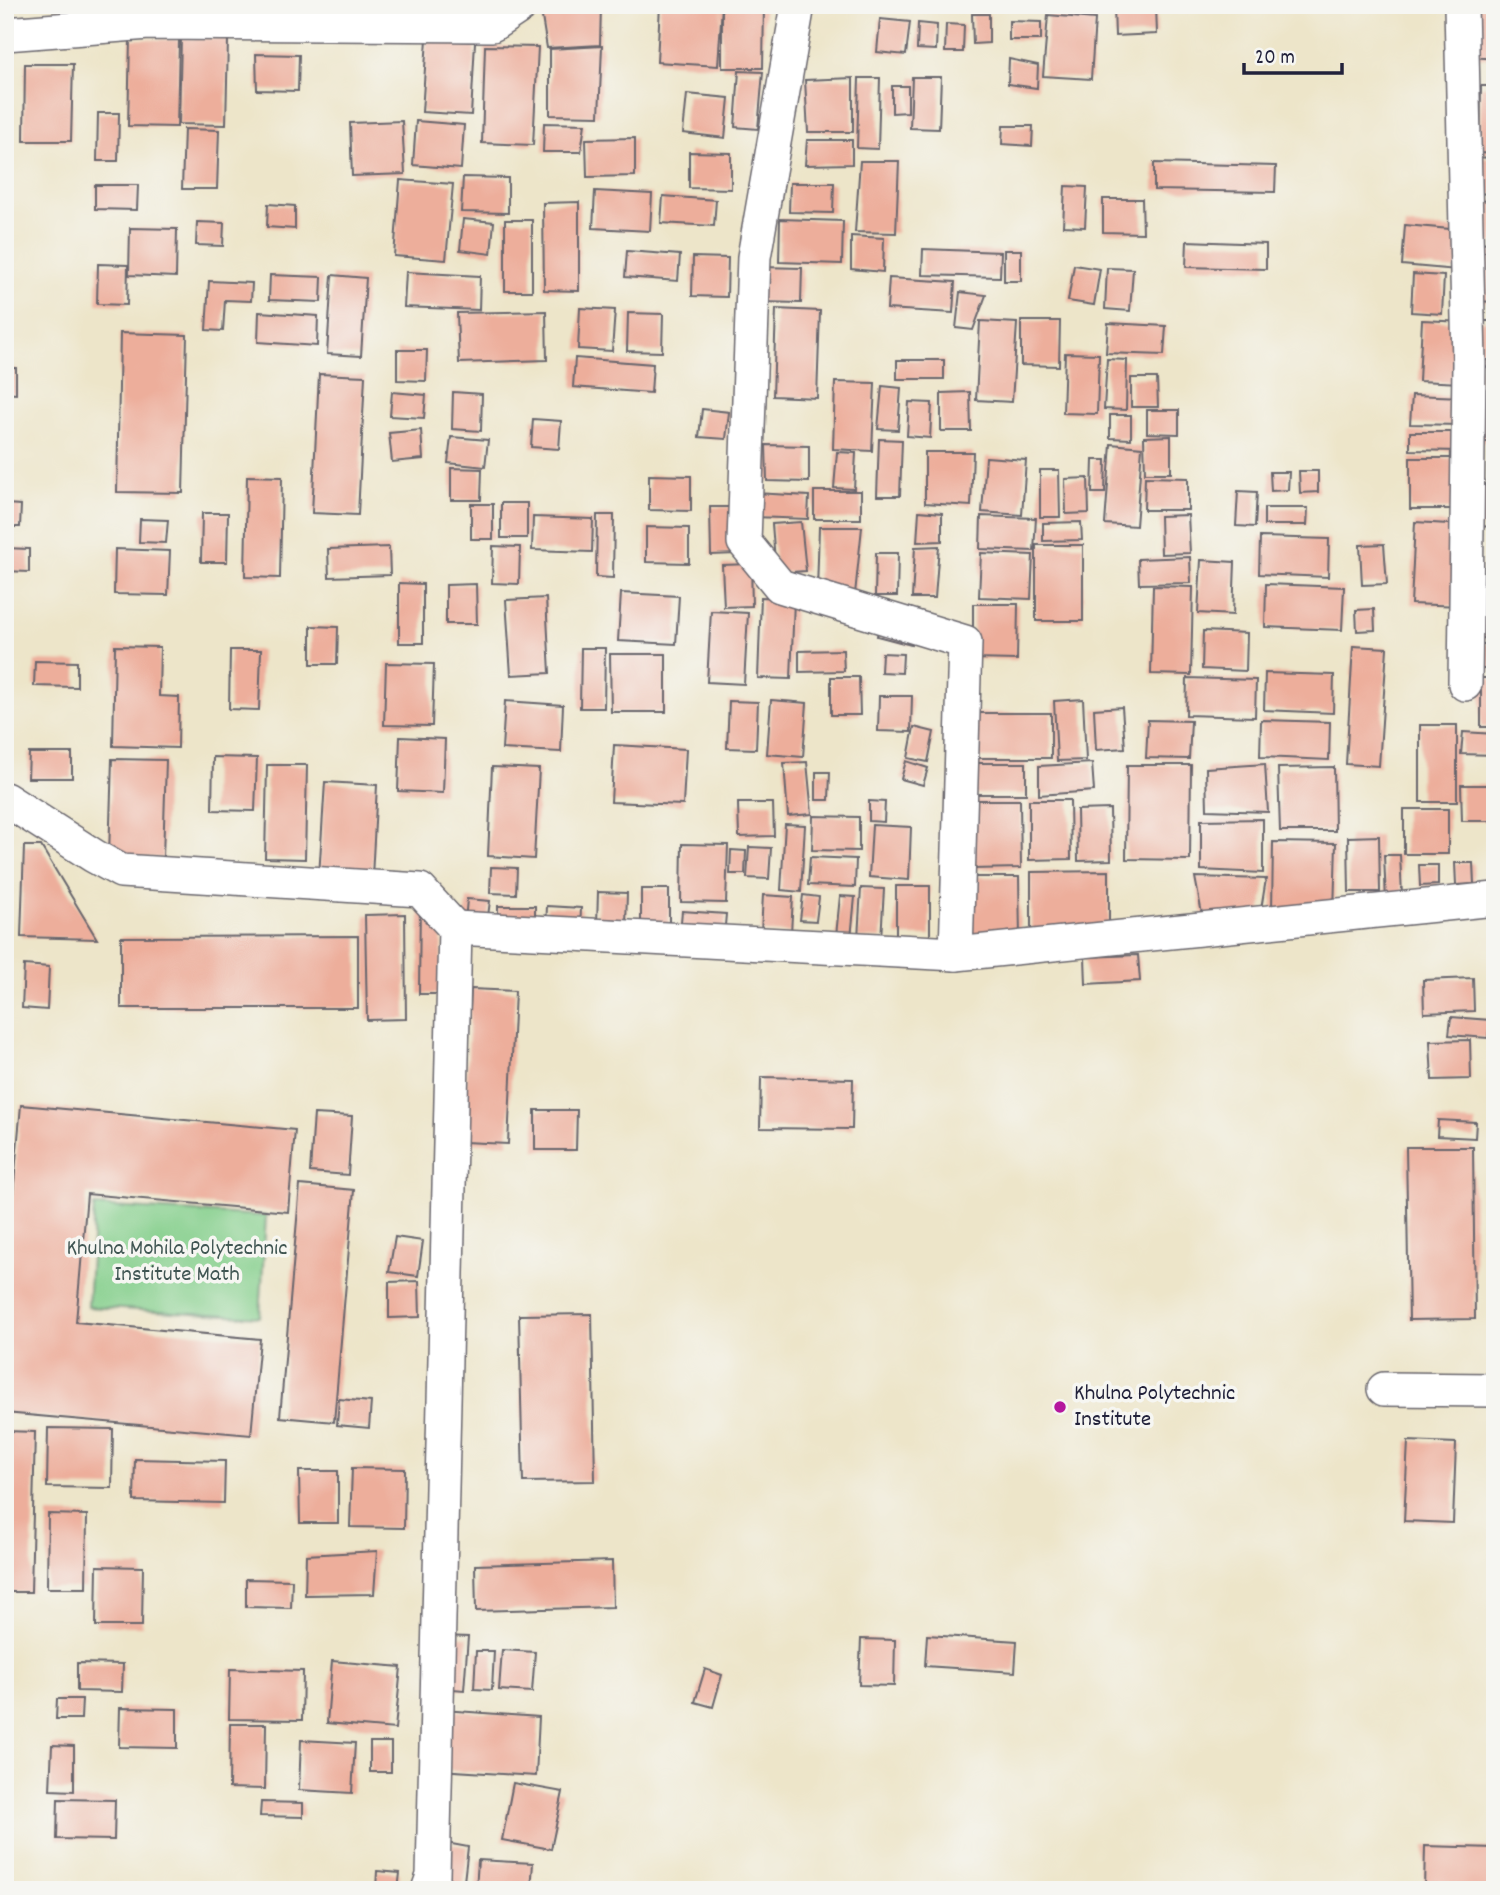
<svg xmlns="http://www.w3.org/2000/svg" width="1500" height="1895" font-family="Dekko,sans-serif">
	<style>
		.green { fill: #85cf8c; stroke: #547864; stroke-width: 2 }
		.building { fill: #edae9b }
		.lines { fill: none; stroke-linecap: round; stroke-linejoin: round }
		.minor-casing { stroke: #69666d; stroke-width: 36 }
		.minor { stroke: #fff; stroke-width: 33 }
		.poi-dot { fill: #b5179e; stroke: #f6f6f2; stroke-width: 2.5 }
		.labels { text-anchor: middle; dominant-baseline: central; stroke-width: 7; stroke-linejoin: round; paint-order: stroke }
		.park-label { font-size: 23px; fill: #405653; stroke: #f6f6f2 }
		.poi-label { font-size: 23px; fill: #22223b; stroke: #f6f6f2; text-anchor: start }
	</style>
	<rect width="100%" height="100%" fill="#f6f6f2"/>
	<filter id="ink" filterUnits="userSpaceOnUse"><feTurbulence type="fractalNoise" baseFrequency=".0143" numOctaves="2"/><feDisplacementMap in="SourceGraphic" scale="14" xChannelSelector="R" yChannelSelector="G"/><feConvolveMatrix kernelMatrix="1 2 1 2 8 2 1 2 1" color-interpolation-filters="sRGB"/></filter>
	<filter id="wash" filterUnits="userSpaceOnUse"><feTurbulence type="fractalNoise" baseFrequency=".00686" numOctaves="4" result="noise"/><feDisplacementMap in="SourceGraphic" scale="28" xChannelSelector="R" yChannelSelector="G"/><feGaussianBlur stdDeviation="1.57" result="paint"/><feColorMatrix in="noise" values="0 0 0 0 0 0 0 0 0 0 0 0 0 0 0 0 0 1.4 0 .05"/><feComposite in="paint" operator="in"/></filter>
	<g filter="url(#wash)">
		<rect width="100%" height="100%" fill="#ede5c9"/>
		<!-- green -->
		<path class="green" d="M94 1206 266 1216 260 1317 88 1307Z"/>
		<g id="blocks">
			<!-- building -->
			<g class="building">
				<path d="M346 5H404L403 15 345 11Z"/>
				<path d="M563 5H601L600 45 547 48 542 17Z"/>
				<path d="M660 5H722L718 66 657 62Z"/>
				<path d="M722 5H764L763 68H722Z"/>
				<path d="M1156 5 1157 34 1115 36 1114 6Z"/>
				<path d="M1464 6 1495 8V59L1461 56Z"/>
				<path d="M972 14H989V43L973 44Z"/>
				<path d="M1048 15 1095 19 1091 79 1043 76Z"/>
				<path d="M880 19 910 22 906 55 877 52Z"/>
				<path d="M1009 21 1041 22V40H1009Z"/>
				<path d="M918 23 937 25 936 50 917 49Z"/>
				<path d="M946 24 964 25 963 52H945Z"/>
				<path d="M181 38 228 39 226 125 179 124Z"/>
				<path d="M130 39 179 40 177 127 128 126Z"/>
				<path d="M427 39 475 42 471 115 422 112Z"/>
				<path d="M485 46 538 47 533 145 482 143Z"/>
				<path d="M602 46 599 116 550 115V49Z"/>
				<path d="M5 48H11L10 162H5Z"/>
				<path d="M256 54 299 55 298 91 257 90Z"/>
				<path d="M1009 59 1038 65 1037 88 1008 84Z"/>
				<path d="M25 64H73L71 141H24Z"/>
				<path d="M739 71 763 72 758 129 735 127Z"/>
				<path d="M912 77H941L939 129 910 128Z"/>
				<path d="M853 78V132H808L805 80Z"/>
				<path d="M859 78H880L878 149 857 148Z"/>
				<path d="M892 86H908V112L892 113Z"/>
				<path d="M1481 86H1495V154L1480 153Z"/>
				<path d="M687 94 729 98 725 138 683 133Z"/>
				<path d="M98 113H119L118 161H97Z"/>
				<path d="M402 121 405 174 352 176 350 123Z"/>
				<path d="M416 121 464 125 461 169 413 165Z"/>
				<path d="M544 123 585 124 581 152H543Z"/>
				<path d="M1003 126H1033L1032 146 1002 144Z"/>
				<path d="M184 129 219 130 217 189H182Z"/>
				<path d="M635 138V176L587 177 586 139Z"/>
				<path d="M807 140H852V164L805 165Z"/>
				<path d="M689 152 731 153V189L689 188Z"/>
				<path d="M1472 157 1495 158V194L1471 193Z"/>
				<path d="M860 161H899L896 233 855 232Z"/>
				<path d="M1154 163 1276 166 1275 192 1154 190Z"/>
				<path d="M463 177 508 178V213L461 212Z"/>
				<path d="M400 180 453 184 446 260 394 256Z"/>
				<path d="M790 183H834L833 213 789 212Z"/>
				<path d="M95 185H138L137 210 95 209Z"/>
				<path d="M1065 186 1087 187 1085 227 1063 226Z"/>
				<path d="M595 191 652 194 650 231 593 228Z"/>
				<path d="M663 196 716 200 714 226 661 223Z"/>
				<path d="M1103 199H1142L1143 233 1103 232Z"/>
				<path d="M1469 200 1495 201V243L1468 242Z"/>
				<path d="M579 202V291L544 290 543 203Z"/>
				<path d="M268 204 295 206V229L267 227Z"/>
				<path d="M463 219 494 222 491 254 460 250Z"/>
				<path d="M780 219 843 221 842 264 779 262Z"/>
				<rect x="505" y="220" width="27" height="71"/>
				<path d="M197 222 224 223 223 246 196 245Z"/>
				<path d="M1405 225 1461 230 1457 270 1402 265Z"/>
				<path d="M130 228 177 229 176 277 129 275Z"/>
				<path d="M851 236 884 238 883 272 851 269Z"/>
				<path d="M1187 241 1266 244V269L1186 267Z"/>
				<path d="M923 249 1001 252 1000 277 922 275Z"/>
				<rect x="1004" y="250" width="17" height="31"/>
				<path d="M627 251 680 255 678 281 625 277Z"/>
				<path d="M1477 252H1495V302L1476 301Z"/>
				<path d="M693 257 728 258 727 297 692 296Z"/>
				<path d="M98 264 128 265 127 305 97 304Z"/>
				<path d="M1074 265 1100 269 1094 305 1068 301Z"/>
				<path d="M760 267 802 268 801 303 760 302Z"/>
				<path d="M1107 268 1133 269 1130 311 1105 309Z"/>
				<path d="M406 272 480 276 479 310 404 307Z"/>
				<path d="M1413 274 1444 276 1442 314 1411 312Z"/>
				<path d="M270 275 322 277 321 302 269 300Z"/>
				<path d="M332 275 366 278 361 356 327 354Z"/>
				<path d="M889 278 955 282 953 313 887 309Z"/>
				<path d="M209 281 252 283 251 301 225 300 223 331 206 330Z"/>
				<path d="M960 292 986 295 973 330 956 328Z"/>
				<path d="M580 308 615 310 612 351 578 349Z"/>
				<path d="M776 309 820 311 817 398 773 396Z"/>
				<path d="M546 311 547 360 459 363 457 313Z"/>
				<path d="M259 312 318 316 317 346 258 342Z"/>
				<path d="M628 313 663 314 662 352 627 351Z"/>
				<path d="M1422 320 1464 322 1461 383 1419 381Z"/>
				<path d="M980 321 1017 323 1012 402 976 400Z"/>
				<path d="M1021 321H1060L1059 366 1021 365Z"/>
				<path d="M1476 321H1495V360H1477Z"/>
				<path d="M1108 323 1166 326 1164 355 1106 353Z"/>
				<path d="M120 333 187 335 183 493 117 492Z"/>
				<path d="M397 350H427L426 381 397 380Z"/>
				<path d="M1065 353 1099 354 1097 414 1063 413Z"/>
				<path d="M575 358 653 364 651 393 573 387Z"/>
				<path d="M1107 359 1127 360 1126 410 1104 409Z"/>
				<rect x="897" y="360" width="47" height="19"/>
				<rect x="1479" y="367" width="16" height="75"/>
				<path d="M5 368H16V394L5 393Z"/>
				<path d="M319 374 365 376 358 515 312 513Z"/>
				<path d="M1131 378H1157L1158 407H1131Z"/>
				<path d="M835 382 875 383 872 451 833 449Z"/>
				<path d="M882 386 901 388 898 430 878 429Z"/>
				<path d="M392 392 426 395 424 418 390 416Z"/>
				<path d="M453 392 482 394 481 431 452 429Z"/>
				<path d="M970 392 971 431H941V393Z"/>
				<path d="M1412 395 1462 397 1461 425 1410 424Z"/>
				<path d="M909 402 932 403 930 438 907 436Z"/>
				<path d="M702 409 729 412 726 439 699 437Z"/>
				<path d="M1147 410H1179V434L1147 433Z"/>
				<path d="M1110 415H1131V439L1110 438Z"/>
				<path d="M533 419 561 421 559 449 531 447Z"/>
				<path d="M421 430 423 459 392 462 389 433Z"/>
				<path d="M1410 432H1460V451L1410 450Z"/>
				<path d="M1171 436V473H1145L1144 437Z"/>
				<path d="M451 437 488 440 485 467 448 463Z"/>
				<path d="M879 439 902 440 900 496H877Z"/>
				<path d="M1111 444 1142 447 1136 526 1105 524Z"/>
				<path d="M766 445 809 446V482L767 481Z"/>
				<path d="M837 452 856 453 854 489 834 488Z"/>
				<path d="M925 452H973L971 506 925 503Z"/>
				<path d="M986 457 1026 460 1022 515 982 512Z"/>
				<rect x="1410" y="458" width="63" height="51"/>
				<path d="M1093 460H1106L1105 493H1092Z"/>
				<path d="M451 468 482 469 481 500H451Z"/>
				<path d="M1040 470H1059L1060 517H1040Z"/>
				<path d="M1299 471H1318V492L1300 493Z"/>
				<path d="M1270 472H1289L1288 490 1271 491Z"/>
				<path d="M649 475 691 476V511L649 510Z"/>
				<path d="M247 476 282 477 280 578 245 577Z"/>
				<path d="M1145 477 1188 478V510H1144Z"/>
				<path d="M1088 478 1089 513 1066 514 1065 479Z"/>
				<path d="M1495 485V526L1475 527 1477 486Z"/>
				<rect x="814" y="491" width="47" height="28"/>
				<path d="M1238 491 1257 492 1255 527 1236 526Z"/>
				<path d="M754 493 809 496 808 519 753 517Z"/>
				<rect x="501" y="503" width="26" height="35"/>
				<path d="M5 504 21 505 20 527H5Z"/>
				<rect x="471" y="504" width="22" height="35"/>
				<path d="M710 507H735L736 554 711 555Z"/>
				<path d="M1264 508H1308L1307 525H1264Z"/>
				<path d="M919 511 942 513V541L917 542Z"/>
				<path d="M202 513H228L227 562H201Z"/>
				<path d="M597 515H614L613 578 596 577Z"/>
				<path d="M1188 515 1190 553 1161 554 1160 516Z"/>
				<path d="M981 516 1036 518 1034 551 980 549Z"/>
				<path d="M533 517 593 519 592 552 532 550Z"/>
				<path d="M140 519 168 520 166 543 139 542Z"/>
				<path d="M801 522 806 571 776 573 772 524Z"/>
				<path d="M1081 522 1082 540 1043 541V523Z"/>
				<path d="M1415 522 1465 525 1461 606 1411 604Z"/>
				<path d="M646 527 689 528V563L646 562Z"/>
				<path d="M819 527H862L855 594 817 591Z"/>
				<path d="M1260 537 1329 539 1328 577 1259 574Z"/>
				<path d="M1384 544 1387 584 1362 585 1360 545Z"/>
				<rect x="1036" y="545" width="47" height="76"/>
				<path d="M493 546 520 547 519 584 492 583Z"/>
				<path d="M939 546 935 598H912L915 547Z"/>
				<path d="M389 547 390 575 329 577 328 549Z"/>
				<path d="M5 548 29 549V572L5 571Z"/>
				<path d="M115 549 170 551 168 595 114 594Z"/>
				<path d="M876 553H898L897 596H875Z"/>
				<path d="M981 553 1033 555 1031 599 979 597Z"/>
				<path d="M1190 557 1191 583 1139 584 1138 559Z"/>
				<path d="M1201 560 1235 562 1233 615 1198 613Z"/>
				<path d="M751 564 752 606 724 607 722 565Z"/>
				<path d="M399 583 423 584V643H399Z"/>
				<path d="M476 584 477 624H446V585Z"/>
				<path d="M1266 584 1344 587 1342 630 1265 627Z"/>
				<path d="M1476 584 1495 585V638H1476Z"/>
				<path d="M1153 586 1193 587 1191 675 1151 674Z"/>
				<path d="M621 593 679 596 676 644 618 641Z"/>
				<path d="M761 597 794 599 791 679 758 678Z"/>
				<path d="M546 598 550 673 511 675 506 600Z"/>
				<path d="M973 604H1018L1017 660 973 659Z"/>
				<path d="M1374 609 1375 630 1357 631 1356 610Z"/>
				<path d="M711 611 748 613 744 684 707 682Z"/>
				<path d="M879 624 913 632 911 645 877 636Z"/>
				<path d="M311 626 338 627 337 664H311Z"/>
				<path d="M1203 631 1247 633 1246 671 1202 669Z"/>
				<rect x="1479" y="644" width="16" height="25"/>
				<path d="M115 646 160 647 159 696 179 697 178 748 113 746Z"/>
				<path d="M1353 646 1387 648 1379 766 1346 764Z"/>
				<path d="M581 648H605L604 708H580Z"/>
				<path d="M230 650H261L259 710 229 709Z"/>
				<path d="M843 650 844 671 799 672V651Z"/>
				<path d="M882 653 903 654 902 673 881 672Z"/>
				<path d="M610 654H666V712H611Z"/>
				<path d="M35 661 77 662V687L34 686Z"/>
				<path d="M386 663 434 664 432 726 384 725Z"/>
				<path d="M1265 673 1334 675 1333 713 1264 710Z"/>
				<path d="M831 677H859L860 715H831Z"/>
				<path d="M1187 678 1256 680 1255 717 1186 715Z"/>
				<rect x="1481" y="678" width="14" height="49"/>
				<path d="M879 696H912L911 732 878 731Z"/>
				<path d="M1083 699 1086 760 1057 761 1054 701Z"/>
				<path d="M771 700 807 703 803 757 767 754Z"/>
				<path d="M505 701 563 705 561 752 502 749Z"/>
				<path d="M729 701 758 702 756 749 727 748Z"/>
				<path d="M1122 707 1125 748 1096 750 1094 709Z"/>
				<rect x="970" y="713" width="81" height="45"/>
				<path d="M1148 720 1191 721 1189 759 1146 758Z"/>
				<path d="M1261 720 1330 722 1329 760 1260 757Z"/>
				<rect x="1420" y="725" width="37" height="77"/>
				<path d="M914 727 934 732 928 762 908 758Z"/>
				<path d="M1463 732 1495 734V755L1461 754Z"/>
				<path d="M400 737 445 739 443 793 398 791Z"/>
				<path d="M614 745 686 749 683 805 611 802Z"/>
				<path d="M29 753H72V778H28Z"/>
				<path d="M213 757 257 758 255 811 212 810Z"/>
				<path d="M112 759 166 760 163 858 109 856Z"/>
				<path d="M906 761 928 768 923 785 901 779Z"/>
				<path d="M807 762 812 814 788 816 784 763Z"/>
				<rect x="968" y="763" width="58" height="31"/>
				<path d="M1092 763 1094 791 1039 795V766Z"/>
				<path d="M1265 764 1268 812 1207 810 1206 768Z"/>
				<path d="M267 765H307L305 859 265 858Z"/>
				<path d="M1127 765H1191L1190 860 1126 859Z"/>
				<path d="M492 767 539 769 534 859 488 856Z"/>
				<path d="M1334 767 1335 831H1280L1278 768Z"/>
				<path d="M816 772H830L829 800H816Z"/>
				<path d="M325 782 377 785 371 895 318 892Z"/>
				<path d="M1461 785H1493L1494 821H1462Z"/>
				<path d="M970 800H1020L1021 868 970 869Z"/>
				<path d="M1029 800H1070L1071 859 1029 860Z"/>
				<path d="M869 801 885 802 884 822 869 821Z"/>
				<path d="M738 803H773L774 836 739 837Z"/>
				<path d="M1110 809 1111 860 1078 861 1077 810Z"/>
				<rect x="1404" y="809" width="44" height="45"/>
				<path d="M813 816 859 817V851L812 850Z"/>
				<path d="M1263 819V873L1201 870V820Z"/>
				<path d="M785 824 805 825 801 892 781 890Z"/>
				<path d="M872 825 911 827 909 880 869 877Z"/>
				<path d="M1379 836 1380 892H1349L1348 837Z"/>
				<path d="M1273 842 1336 843 1334 913 1272 912Z"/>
				<path d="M682 844 728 845 726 903 681 902Z"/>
				<path d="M24 846H41L97 939 21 937Z"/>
				<path d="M749 847 771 848 769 879 747 878Z"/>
				<path d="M731 850 746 851 745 874H730Z"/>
				<path d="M1384 855H1400L1402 895 1386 901Z"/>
				<path d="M810 857 856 859 855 887 808 885Z"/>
				<path d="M1455 863H1473L1474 884 1456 885Z"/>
				<path d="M1419 865H1438V885L1420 886Z"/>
				<path d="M491 867 517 868 516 894 490 893Z"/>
				<path d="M1109 871V935L1031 936V872Z"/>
				<path d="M964 877H1019L1020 940H964Z"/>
				<path d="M1195 877 1266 879 1260 916 1202 914Z"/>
				<rect x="896" y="886" width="34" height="50"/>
				<path d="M861 888 884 889 881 939 858 938Z"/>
				<rect x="641" y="889" width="28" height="42"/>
				<path d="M598 892 627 893 626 925 597 924Z"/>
				<path d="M763 895 793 897 791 933 761 932Z"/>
				<path d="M803 895 819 897 816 921 800 920Z"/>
				<path d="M840 896 855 897 851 938 836 936Z"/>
				<path d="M420 899H442L441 994H419Z"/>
				<path d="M467 899 490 901 487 924 465 922Z"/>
				<rect x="498" y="906" width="37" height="19"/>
				<path d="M547 906 581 908 580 930 546 929Z"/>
				<path d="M682 911 726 914 724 937 680 933Z"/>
				<path d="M405 914 406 1019 367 1020 365 915Z"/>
				<path d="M358 936V1008H121V937Z"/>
				<path d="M1138 955 1140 981 1086 984 1085 957Z"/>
				<path d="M24 965 49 967 47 1010 22 1008Z"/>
				<path d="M1473 978 1474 1011 1424 1013 1423 980Z"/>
				<path d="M471 989 515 991 508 1144 464 1142Z"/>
				<path d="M1451 1017 1490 1020 1488 1038 1449 1035Z"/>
				<path d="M1470 1040 1471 1079 1432 1080 1430 1041Z"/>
				<path d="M761 1077 853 1079 852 1129 760 1128Z"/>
				<path d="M21 1105 295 1130 288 1212 87 1194 76 1322 260 1339 251 1435 5 1413V1284Z"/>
				<path d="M535 1110H577L576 1150H535Z"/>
				<path d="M314 1114 352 1116 348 1175 310 1172Z"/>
				<path d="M1438 1120 1476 1122 1475 1138 1437 1136Z"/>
				<path d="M1406 1147H1473L1475 1319 1409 1320Z"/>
				<path d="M300 1185 354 1190 334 1422 280 1417Z"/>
				<path d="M395 1237 423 1241 418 1276 389 1272Z"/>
				<path d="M419 1281 420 1317 389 1318V1282Z"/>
				<path d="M592 1314 595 1481 523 1482 519 1315Z"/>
				<path d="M339 1399 371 1402 369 1428 337 1425Z"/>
				<path d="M48 1428 113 1429 112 1488 47 1487Z"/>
				<path d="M5 1431 35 1432 31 1592H5Z"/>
				<path d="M1408 1441 1456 1443 1453 1523 1404 1521Z"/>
				<path d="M135 1459 225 1461 224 1503 134 1501Z"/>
				<path d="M352 1468 405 1469 404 1528 350 1527Z"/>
				<path d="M299 1471H338V1523H300Z"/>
				<path d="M48 1514 87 1515 86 1588H47Z"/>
				<path d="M377 1551 374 1594 305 1595 306 1555Z"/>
				<path d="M612 1561 613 1607 476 1611 475 1565Z"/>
				<path d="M97 1566 143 1567 142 1626H96Z"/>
				<path d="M246 1579 292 1580 291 1608 246 1607Z"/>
				<path d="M927 1635 1017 1641 1015 1672 925 1666Z"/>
				<path d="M444 1636 468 1637 464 1690 441 1688Z"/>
				<path d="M861 1639 895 1640 894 1686 859 1685Z"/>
				<path d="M502 1650 535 1652 532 1692 499 1690Z"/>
				<path d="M476 1651H494L492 1690 474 1689Z"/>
				<path d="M332 1661 401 1667 395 1729 327 1723Z"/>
				<path d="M77 1663 123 1664 122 1692 77 1691Z"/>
				<path d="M230 1669 303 1671 302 1720 229 1719Z"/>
				<path d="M705 1669 722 1675 713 1707 695 1702Z"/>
				<path d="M57 1699H82L81 1719H56Z"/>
				<path d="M120 1708 177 1709V1748L119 1747Z"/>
				<path d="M443 1710 539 1717 536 1776 439 1770Z"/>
				<path d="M230 1724H266L265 1789 229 1788Z"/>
				<path d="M301 1740 355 1743 352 1793 299 1790Z"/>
				<rect x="370" y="1742" width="21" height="30"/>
				<path d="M52 1745 74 1746V1791L50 1790Z"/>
				<path d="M513 1783 563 1792 551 1849 502 1840Z"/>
				<path d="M58 1799 115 1800 114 1840 57 1839Z"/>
				<path d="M261 1802 303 1803V1817L260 1816Z"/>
				<path d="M441 1842 468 1847 463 1890H437Z"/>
				<path d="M5 1844H10L8 1870H5Z"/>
				<path d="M1425 1846 1495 1848V1890H1424Z"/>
				<path d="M478 1860 533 1863 531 1890H476Z"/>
				<path d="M377 1871 400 1873 398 1890H376Z"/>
			</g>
		</g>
	</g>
	<g filter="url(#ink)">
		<use href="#blocks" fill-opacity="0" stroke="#69666d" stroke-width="2"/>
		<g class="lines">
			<defs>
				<g id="minor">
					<path d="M798 5 754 257 744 542 780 586 965 642 956 954"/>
					<path d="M1461 5 1469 363 1465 684"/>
					<path d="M5 34 149 23 492 25 522 5"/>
					<path d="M5 799 94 856 121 871 420 890 455 928"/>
					<path d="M1384 1389 1495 1390"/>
					<path d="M428 1890 433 1876 455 928 956 954 1495 899"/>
				</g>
			</defs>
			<!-- minor casing -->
			<use href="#minor" class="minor-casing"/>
			<!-- minor -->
			<use href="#minor" class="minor"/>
		</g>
	</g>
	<!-- markers -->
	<circle class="poi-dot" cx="1060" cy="1407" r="7"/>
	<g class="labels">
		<!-- park labels -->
		<g class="park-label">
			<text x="177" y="1249">Khulna Mohila Polytechnic<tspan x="177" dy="26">Institute Math</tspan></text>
		</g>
		<!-- poi labels -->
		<g class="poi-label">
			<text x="1074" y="1394">Khulna Polytechnic<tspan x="1074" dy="26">Institute</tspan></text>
		</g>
	</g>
	<!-- margin -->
	<rect width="1500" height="1895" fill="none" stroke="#f6f6f2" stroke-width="28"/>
	<!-- scale -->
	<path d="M1244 63v10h98v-10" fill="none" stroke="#22223b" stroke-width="3.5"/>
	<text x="1255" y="63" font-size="21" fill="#22223b" stroke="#f6f6f2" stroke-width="5" paint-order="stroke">20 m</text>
</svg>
